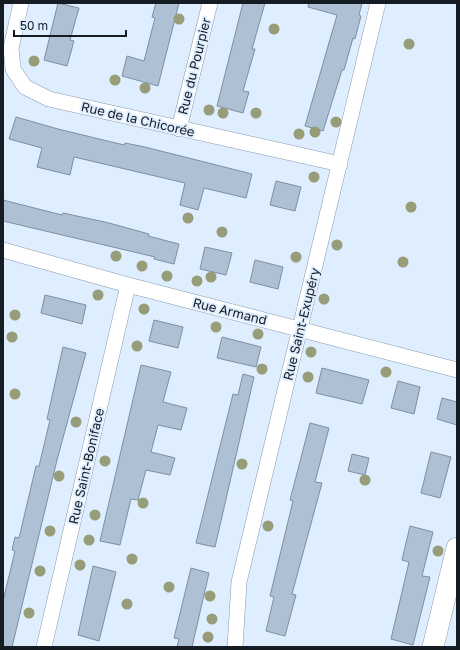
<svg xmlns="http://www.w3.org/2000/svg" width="460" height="650" font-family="'Golos Text',sans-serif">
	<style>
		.building { fill: #adc0d4; stroke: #7d8fa2 }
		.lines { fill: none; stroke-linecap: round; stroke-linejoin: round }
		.minor-casing { stroke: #889aad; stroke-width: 16 }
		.secondary-casing { stroke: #889aad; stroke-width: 22 }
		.minor { stroke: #fff; stroke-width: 15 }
		.secondary { stroke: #fff; stroke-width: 21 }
		.tree { fill: #979c79 }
		.labels { text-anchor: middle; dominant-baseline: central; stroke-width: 4; stroke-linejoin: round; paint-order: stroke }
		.street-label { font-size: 13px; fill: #151c24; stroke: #deeeff }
	</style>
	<rect width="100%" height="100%" fill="#deeeff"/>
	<!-- building -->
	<g class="building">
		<path d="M58 3 79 8 70 40 74 41 67 66 44 60Z"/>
		<path d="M156 3H179L158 86 122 76 127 56 144 61 155 18 152 17Z"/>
		<path d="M243 3H265L252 49H255L243 91 249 92 243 113 217 106Z"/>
		<path d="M309 3H362L359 15 361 16 355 39 353 38 344 70H342L323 131 305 126 337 15 308 7Z"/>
		<path d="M16 117 58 129 124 145 125 143 145 147 252 174 246 198 204 188 198 210 180 205 185 183 74 157 70 175 37 167 42 148 9 139Z"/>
		<path d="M276 181 301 187 295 211 270 205Z"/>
		<path d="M3 200 62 215 63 213 109 223 149 234 148 236 179 244 174 264 154 259 155 257 3 221Z"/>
		<path d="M205 247 232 253 226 275 200 269Z"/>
		<path d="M255 260 283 267 278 289 250 282Z"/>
		<path d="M45 295 86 305 82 324 41 313Z"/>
		<path d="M154 320 183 327 178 348 149 341Z"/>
		<path d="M222 337 261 347 256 367 217 358Z"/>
		<path d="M63 347 86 353 57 460 12 647H3V601L15 551 12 550 15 537 19 538 36 466H39L50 420 47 419Z"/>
		<path d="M141 365 171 372 163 402 187 408 181 430 158 425 151 452 175 458 170 475 146 470 138 500 131 499 120 545 100 541Z"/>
		<path d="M322 368 369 380 362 404 316 393Z"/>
		<path d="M243 374 254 377 215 547 196 543 233 394 238 395Z"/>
		<path d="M398 381 420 387 414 414 391 408Z"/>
		<path d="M442 398 457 402V425L437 419Z"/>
		<path d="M310 423 329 428 315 482 322 483 292 594 296 595 285 636 266 631 274 597 270 596 293 501 290 500Z"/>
		<path d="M431 452 451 457 440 498 421 493Z"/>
		<path d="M352 454 369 458 365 475 348 471Z"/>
		<path d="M410 526 433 532 422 576 430 577 413 645 391 639 409 562 402 560Z"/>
		<path d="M93 566 116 572 99 641 78 635Z"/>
		<path d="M191 568 209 573 192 647H177L179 639 174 638Z"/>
	</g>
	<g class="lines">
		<defs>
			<g id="minor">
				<path d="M21 3 11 48 13 69 25 87 49 99 340 164"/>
				<path d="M179 129 210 3"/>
				<path d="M3 250 128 285 457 370"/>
				<path d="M44 647 128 285"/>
				<path d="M235 647 239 582 378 3"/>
			</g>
			<path id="secondary" d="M433 647 457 548"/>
		</defs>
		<!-- minor casing -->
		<use href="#minor" class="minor-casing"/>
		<!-- secondary casing -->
		<use href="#secondary" class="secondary-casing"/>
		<!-- minor -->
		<use href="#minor" class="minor"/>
		<!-- secondary -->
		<use href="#secondary" class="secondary"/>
	</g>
	<!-- trees -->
	<g class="tree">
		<circle cx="179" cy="19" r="5.5"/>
		<circle cx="274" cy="29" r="5.5"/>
		<circle cx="409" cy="44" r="5.5"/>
		<circle cx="34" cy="61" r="5.5"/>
		<circle cx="115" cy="80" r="5.5"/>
		<circle cx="145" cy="88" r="5.5"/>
		<circle cx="209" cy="110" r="5.5"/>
		<circle cx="223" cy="113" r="5.5"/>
		<circle cx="256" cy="113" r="5.5"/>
		<circle cx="336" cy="122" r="5.5"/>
		<circle cx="315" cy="132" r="5.5"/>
		<circle cx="299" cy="134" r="5.5"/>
		<circle cx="314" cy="177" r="5.5"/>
		<circle cx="411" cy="207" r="5.5"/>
		<circle cx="188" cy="218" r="5.5"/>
		<circle cx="222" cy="232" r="5.5"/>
		<circle cx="337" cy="245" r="5.5"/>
		<circle cx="116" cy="256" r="5.5"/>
		<circle cx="296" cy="257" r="5.5"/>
		<circle cx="403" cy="262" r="5.5"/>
		<circle cx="142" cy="266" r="5.5"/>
		<circle cx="167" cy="276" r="5.5"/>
		<circle cx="211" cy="277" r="5.5"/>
		<circle cx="197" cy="281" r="5.5"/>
		<circle cx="98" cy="295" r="5.5"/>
		<circle cx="324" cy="299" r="5.5"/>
		<circle cx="144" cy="309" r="5.5"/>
		<circle cx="15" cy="315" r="5.5"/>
		<circle cx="216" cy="327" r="5.5"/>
		<circle cx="258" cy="334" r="5.5"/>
		<circle cx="12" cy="337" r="5.5"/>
		<circle cx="137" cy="346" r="5.5"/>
		<circle cx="311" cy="352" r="5.5"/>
		<circle cx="262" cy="369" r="5.5"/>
		<circle cx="386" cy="372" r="5.5"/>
		<circle cx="308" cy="377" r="5.5"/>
		<circle cx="15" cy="394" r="5.5"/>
		<circle cx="76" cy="422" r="5.5"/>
		<circle cx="105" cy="461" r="5.5"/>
		<circle cx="242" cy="464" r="5.5"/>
		<circle cx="59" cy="476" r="5.5"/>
		<circle cx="365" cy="480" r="5.5"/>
		<circle cx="143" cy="503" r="5.5"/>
		<circle cx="95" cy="515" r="5.5"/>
		<circle cx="268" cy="526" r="5.5"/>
		<circle cx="50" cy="531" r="5.5"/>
		<circle cx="89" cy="540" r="5.5"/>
		<circle cx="438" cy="551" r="5.5"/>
		<circle cx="132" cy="559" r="5.5"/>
		<circle cx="80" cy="565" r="5.5"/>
		<circle cx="40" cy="571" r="5.5"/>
		<circle cx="169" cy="587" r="5.5"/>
		<circle cx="210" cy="596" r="5.5"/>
		<circle cx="127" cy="604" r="5.5"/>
		<circle cx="29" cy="613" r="5.5"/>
		<circle cx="212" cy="619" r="5.5"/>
		<circle cx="208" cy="637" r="5.5"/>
	</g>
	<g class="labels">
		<!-- street labels -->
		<g class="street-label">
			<text transform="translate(194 66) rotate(-76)">Rue du Pourpier</text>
			<text transform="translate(138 119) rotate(13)">Rue de la Chicorée</text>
			<text transform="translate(230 311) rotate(14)">Rue Armand</text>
			<text transform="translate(301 324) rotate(-76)">Rue Saint-Exupéry</text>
			<text transform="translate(86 466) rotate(-77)">Rue Saint-Boniface</text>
		</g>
	</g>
	<!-- border -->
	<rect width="460" height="650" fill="none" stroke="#151c24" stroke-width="8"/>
	<!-- scale -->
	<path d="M14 30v6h112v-6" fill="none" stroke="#151c24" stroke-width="2"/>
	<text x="20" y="30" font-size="12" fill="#151c24" stroke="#deeeff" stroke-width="3" paint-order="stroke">50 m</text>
</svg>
